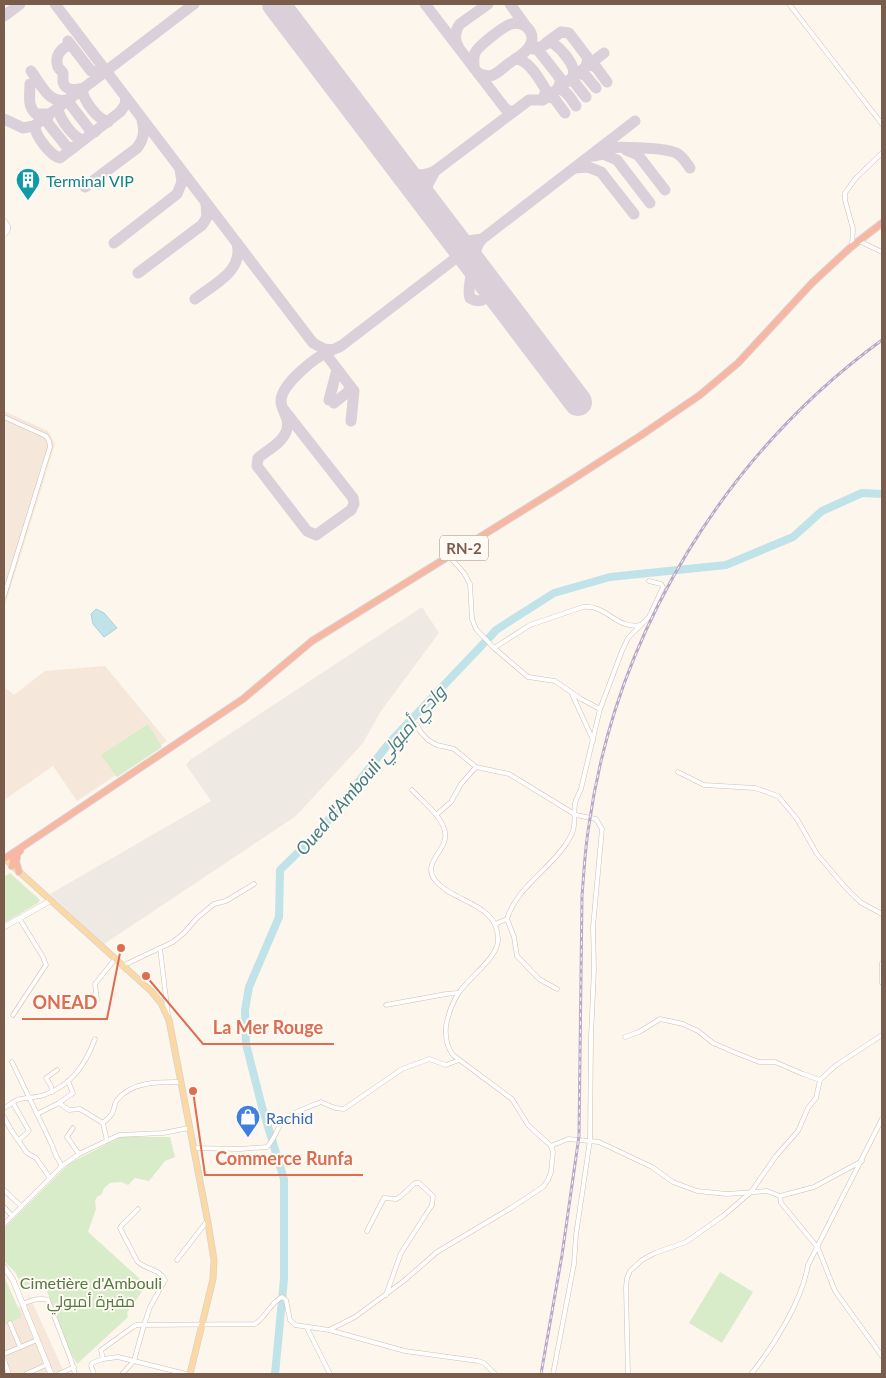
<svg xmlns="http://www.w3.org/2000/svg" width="886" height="1378" font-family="Lato,Cairo,sans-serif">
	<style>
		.residential { fill: #f5e8da }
		.industrial { fill: #efe9e4 }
		.green { fill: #d8ecc9 }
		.water { fill: #bfe3e8; stroke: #a5d3da }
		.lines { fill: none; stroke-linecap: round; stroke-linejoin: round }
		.river { stroke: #bfe3e8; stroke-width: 8 }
		.taxiway { stroke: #dbcfda; stroke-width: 11 }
		.runway { stroke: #dbcfda; stroke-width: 28 }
		.street-casing { stroke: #d1beb0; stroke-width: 5 }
		.secondary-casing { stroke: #d6c0b0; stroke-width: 6 }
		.primary-casing { stroke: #dad1cd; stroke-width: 7 }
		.highway-casing { stroke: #dad1cd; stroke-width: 8 }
		.street { stroke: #fff; stroke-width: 4 }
		.secondary { stroke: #fff; stroke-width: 5 }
		.primary { stroke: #fbd9a5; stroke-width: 5.5 }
		.highway { stroke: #f7b7a3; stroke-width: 6 }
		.rail-casing { stroke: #b9a8c9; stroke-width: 3 }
		.rail { stroke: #fffaf3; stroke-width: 1; stroke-dasharray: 4; stroke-linecap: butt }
		.labels { text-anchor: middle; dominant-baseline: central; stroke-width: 4; stroke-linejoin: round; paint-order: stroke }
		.shield { fill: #fffaf3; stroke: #a28b7f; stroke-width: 1 }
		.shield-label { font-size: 15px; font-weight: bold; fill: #7a5c4d }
		.culture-label { font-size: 16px; fill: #0d838f; stroke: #fffaf3; text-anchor: start }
		.shop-label { font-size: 16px; fill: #366cbe; stroke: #fffaf3; text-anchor: start }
		.park-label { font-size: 16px; fill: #537a41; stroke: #fffaf3 }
		.water-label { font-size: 18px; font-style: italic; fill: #437c86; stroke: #fffaf3 }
		.leader { fill: none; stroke: #dc6d51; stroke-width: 2 }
		.callout-dot { fill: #dc6d51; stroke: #fffaf3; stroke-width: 2 }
		.callout-label { font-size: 18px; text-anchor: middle; font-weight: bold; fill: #dc6d51; stroke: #fffaf3; stroke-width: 4; stroke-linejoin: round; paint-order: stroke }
	</style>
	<rect width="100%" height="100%" fill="#fdf6ec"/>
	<!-- residential -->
	<g class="residential">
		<path d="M4 411 48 431 55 444 4 609Z"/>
		<path d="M105 666 167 741 77 801 53 766 4 800V687L14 695 45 671Z"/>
		<path d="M28 1293 65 1374H4V1319L29 1299Z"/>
	</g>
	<!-- industrial -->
	<path class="industrial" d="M422 607 439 633 381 711 363 743 296 816 104 944 50 894 211 801 186 765 190 760Z"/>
	<!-- green -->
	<g class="green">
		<path d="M148 724 162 747 117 777 101 755Z"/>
		<path d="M10 873 40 900 38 903 4 923V877Z"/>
		<path d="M121 1137H170L175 1157 165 1161 149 1181 135 1178 128 1185 121 1182 110 1183 104 1188 102 1194 97 1197 95 1201 96 1209 88 1232 140 1279 143 1290 127 1313 128 1317 77 1364 63 1338 43 1279 23 1287 15 1272 4 1261V1228L70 1163Z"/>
		<path d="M720 1272 753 1292 722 1343 689 1323Z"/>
		<path d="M4 1276 22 1317 4 1325Z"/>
	</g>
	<!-- water -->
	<path class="water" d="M96 609 104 613 117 628 104 637 93 624 91 614Z"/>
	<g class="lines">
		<!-- river -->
		<g class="river">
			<path d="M489 638 496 630 554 593 610 577 726 565 793 537 822 511 862 493 882 494"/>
			<path d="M275 1374 284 1279V1179L262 1107 246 1044 245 1010 249 987 279 917 280 870 318 833 390 742 484 643"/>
		</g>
		<!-- taxiway -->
		<g class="taxiway">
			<path d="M55 4 313 343 324 349 332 350"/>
			<path d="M425 4 504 107 508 111H514"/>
			<path d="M510 4 525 25"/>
			<path d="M4 16 20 4"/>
			<path d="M68 41 91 71 97 72H106"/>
			<path d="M546 43 561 32 569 33 588 58 586 67"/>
			<path d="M70 45C61 48 54 56 58 67 59 69 62 71 63 73 63 74 63 81 63 82 66 92 76 90 84 88"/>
			<path d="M458 46C454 40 455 30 460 24L488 4"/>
			<path d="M529 48 538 50 560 78V83L558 89C566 89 571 99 576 106"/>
			<path d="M530 48 540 47 551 42 553 43C562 50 577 66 573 77"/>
			<path d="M515 59C528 58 540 80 546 90L543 100"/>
			<path d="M589 65 596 67 607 82"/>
			<path d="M474 68C474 63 473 57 475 53 478 46 504 26 511 24 525 20 538 34 529 47 525 54 515 59 508 64 497 73 492 80 478 73"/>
			<path d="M31 71C41 84 50 107 69 99L70 104 90 130 95 132"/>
			<path d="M579 73 586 76 596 88"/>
			<path d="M568 81H572L575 83 586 97"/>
			<path d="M30 84C30 96 27 106 36 114H49"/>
			<path d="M82 90C84 101 97 119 108 122"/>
			<path d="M547 97 554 98 565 113"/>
			<path d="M58 108C59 118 73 138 83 140"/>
			<path d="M48 115 47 122 67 147 73 148"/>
			<path d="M4 119 23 128 34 126 194 4"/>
			<path d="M35 125C34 135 51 156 60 158L120 112 125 105 126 98"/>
			<path d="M600 149C611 146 668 147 678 154 683 157 687 164 690 168"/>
			<path d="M626 150 638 155 665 190"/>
			<path d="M593 156 603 154 617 160 650 203"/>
			<path d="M400 168C412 176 422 177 435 171"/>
			<path d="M575 168 588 167 601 172 634 214"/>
			<path d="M85 187 137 148C144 139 145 131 142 120"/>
			<path d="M427 204 426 188 435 171 529 100H543L604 53"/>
			<path d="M454 239 468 241 482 239"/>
			<path d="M114 243 177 194 182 182 180 169"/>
			<path d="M469 259C475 275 466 287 470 298 482 305 487 298 491 288"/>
			<path d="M474 266C474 255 475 247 482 239L635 121"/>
			<path d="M138 273 202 225 207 217 206 203"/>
			<path d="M195 299C214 284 244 271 237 243"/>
			<path d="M325 353 354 391 351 421"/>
			<path d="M329 400 337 370"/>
			<path d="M334 403 348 392 350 386"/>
			<path d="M284 410 353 498 354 504 351 510 316 535 307 531 257 466 258 458C267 450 281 444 286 432 291 418 282 413 281 402 280 385 315 357 330 351 334 349 337 348 341 346L456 258 459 251V245"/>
		</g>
		<!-- runway -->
		<path class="runway" d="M276 4 578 402"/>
		<defs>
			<g id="street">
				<path d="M789 4 882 124"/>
				<path d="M859 241 882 252"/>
				<path d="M852 245 853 229 845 200V193L856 178 882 153"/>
				<path d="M4 417 46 436 49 441 50 447 4 596"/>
				<path d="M450 557 464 573 470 584 472 619 476 629 494 648 528 677 555 681 581 699 600 709"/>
				<path d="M494 648 530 625 583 607C606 604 617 630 640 625"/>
				<path d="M572 694 593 740"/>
				<path d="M417 725 420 731 428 740 437 745 454 749 476 767 509 774 576 815 596 819 602 829 593 927 594 969 591 1037 590 1140 576 1235 574 1264 553 1374"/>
				<path d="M678 772 704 785 755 788 778 796 797 819 817 854 845 887 860 902 882 914"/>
				<path d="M436 815 451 802 461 784 476 767"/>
				<path d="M495 924 507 919"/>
				<path d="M160 948 168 1015"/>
				<path d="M882 963V983"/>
				<path d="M122 966 173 942 184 933 197 918 214 904 226 901 254 884"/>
				<path d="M557 989 539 979 517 956 514 937 507 919C517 887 548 871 566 844 578 827 573 821 575 803 576 799 579 794 581 789L600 709 622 651 628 638 649 617 663 587 661 584 649 581"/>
				<path d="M97 1000 95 984 115 959"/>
				<path d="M386 1005 446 994 458 993"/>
				<path d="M13 1015 46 965 43 957 19 918"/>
				<path d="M625 1037 639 1032 660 1019 683 1024 698 1031 713 1043 736 1053 759 1062H775L803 1074 820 1080"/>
				<path d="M12 1062 52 1145 56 1156 62 1166"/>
				<path d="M52 1092 51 1086 46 1078 57 1070"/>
				<path d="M13 1103 29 1131 19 1140"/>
				<path d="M59 1103 73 1093 68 1081"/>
				<path d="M4 1108C8 1106 13 1102 17 1100 26 1097 36 1098 44 1095 72 1085 85 1065 95 1039"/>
				<path d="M37 1114 59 1103 69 1110 80 1109 103 1123 107 1141"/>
				<path d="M4 1117 11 1130 27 1153 36 1158 50 1178"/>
				<path d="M103 1123C106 1120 112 1116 113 1111 115 1107 114 1104 117 1100 132 1081 159 1082 180 1082"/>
				<path d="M73 1128 67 1137 79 1154"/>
				<path d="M551 1146 568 1139 599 1142 652 1167 673 1182 697 1191 727 1194 767 1191 780 1196 781 1203 818 1248 835 1291 882 1356"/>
				<path d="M193 1148 240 1149 267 1147C275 1139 277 1127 284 1120 290 1113 312 1106 321 1102L335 1108 344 1109 402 1069 429 1059 446 1065 459 1060"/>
				<path d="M4 1190 21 1206"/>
				<path d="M780 1196 814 1187 862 1161"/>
				<path d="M4 1207 12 1216"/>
				<path d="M4 1224 62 1166 79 1154 119 1135 163 1133 189 1128"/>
				<path d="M367 1231 384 1198 396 1199 400 1197 415 1183H419L433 1196 432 1205 401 1253 386 1295"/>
				<path d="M177 1260 208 1220"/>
				<path d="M23 1304C31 1300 39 1297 48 1300L71 1360 75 1374"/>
				<path d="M10 1323 20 1347"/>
				<path d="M307 1328 330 1374"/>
				<path d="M329 1330 355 1317 405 1280 437 1252 511 1208 543 1187 548 1180 551 1172 553 1152 551 1146 528 1125 512 1099 453 1055C446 1046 445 1037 446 1026 448 1016 452 1003 458 994 468 978 498 958 498 940 499 903 453 903 435 880 421 862 449 850 445 832 442 816 423 802 412 790"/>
				<path d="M4 1354 37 1340"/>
				<path d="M103 1359 101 1350 133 1327 136 1325H144L150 1307 165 1280C159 1268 145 1270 137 1261L120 1228 122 1225 138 1209"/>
				<path d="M4 1360 9 1374"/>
				<path d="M26 1374 48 1364"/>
				<path d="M59 1374 74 1367"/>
				<path d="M94 1374 91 1366 92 1363 103 1359 118 1357 186 1374"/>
				<path d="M122 1374 134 1361 144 1325 255 1324C266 1317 270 1303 282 1297L286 1300 290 1320 295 1325 329 1330 405 1351 478 1361 484 1363 495 1374"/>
				<path d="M628 1374 626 1287 627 1278 630 1271 642 1260 655 1253 686 1242 723 1216 751 1192 776 1156 798 1131 808 1108 816 1098 820 1080 835 1066 882 1035"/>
				<path d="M751 1374C774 1346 802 1301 808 1265L882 1119"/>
			</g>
			<g id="secondary">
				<path d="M4 221 8 227 7 231 4 234"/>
				<path d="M4 927 50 901"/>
				<path d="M4 1267 13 1280 51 1374"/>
			</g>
			<path id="primary" d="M4 858 151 991 161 1003 169 1020 208 1223 214 1260 213 1279 190 1374"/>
			<g id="highway">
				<path d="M17 857 16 862 19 872"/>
				<path d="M4 859 243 699 312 641 559 488 640 436 700 395 738 363 812 283 851 247 882 223"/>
				<path d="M12 866 14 857 20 851"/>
			</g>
		</defs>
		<!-- street casing -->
		<use href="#street" class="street-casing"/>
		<!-- secondary casing -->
		<use href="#secondary" class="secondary-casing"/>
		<!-- primary casing -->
		<use href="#primary" class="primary-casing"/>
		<!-- highway casing -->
		<use href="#highway" class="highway-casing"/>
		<!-- street -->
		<use href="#street" class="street"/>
		<!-- secondary -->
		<use href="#secondary" class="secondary"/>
		<!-- primary -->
		<use href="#primary" class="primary"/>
		<!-- highway -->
		<use href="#highway" class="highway"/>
		<defs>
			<path id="rail" d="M541 1374 562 1255 579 1136 582 896C584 872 585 848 589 825 616 632 726 454 882 340"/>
		</defs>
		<!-- rail casing -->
		<use href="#rail" class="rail-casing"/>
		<!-- rail -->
		<use href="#rail" class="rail"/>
	</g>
	<!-- icons -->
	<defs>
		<symbol id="building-pin" viewBox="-11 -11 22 30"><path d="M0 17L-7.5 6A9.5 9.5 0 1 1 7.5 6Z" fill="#0f9aa8" stroke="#fffaf3"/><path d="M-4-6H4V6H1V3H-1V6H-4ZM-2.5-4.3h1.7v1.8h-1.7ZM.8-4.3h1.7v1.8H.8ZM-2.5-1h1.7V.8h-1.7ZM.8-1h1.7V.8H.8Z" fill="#fff"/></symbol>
		<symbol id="shop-pin" viewBox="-11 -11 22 30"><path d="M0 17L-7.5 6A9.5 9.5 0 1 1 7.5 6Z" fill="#3f7fe0" stroke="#fffaf3"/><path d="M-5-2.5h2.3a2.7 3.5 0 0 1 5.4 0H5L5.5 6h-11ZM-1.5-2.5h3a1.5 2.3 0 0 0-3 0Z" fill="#fff"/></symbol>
	</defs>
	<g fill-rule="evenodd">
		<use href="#building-pin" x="14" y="166" width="28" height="38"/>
		<use href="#shop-pin" x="234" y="1103" width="28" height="38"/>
	</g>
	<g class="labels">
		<!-- shield labels -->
		<rect class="shield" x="440" y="535.5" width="48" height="25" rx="4"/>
		<g class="shield-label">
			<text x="464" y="548">RN-2</text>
		</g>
		<!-- culture labels -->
		<g class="culture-label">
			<text x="46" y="180">Terminal VIP</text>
		</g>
		<!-- shop labels -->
		<g class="shop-label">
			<text x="266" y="1117">Rachid</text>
		</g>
		<!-- park labels -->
		<g class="park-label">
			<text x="91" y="1282">Cimetière d'Ambouli<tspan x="91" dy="18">مقبرة أمبولي</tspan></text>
		</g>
		<!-- water labels -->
		<g class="water-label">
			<text transform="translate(370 770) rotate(-49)">Oued d'Ambouli وادي أمبولي</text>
		</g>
	</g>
	<!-- callouts -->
	<path class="leader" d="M121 948L107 1019H22M146 976L203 1044H334M193 1091L205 1175H363"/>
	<g class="callout-dot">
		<circle cx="121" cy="948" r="5"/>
		<circle cx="146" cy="976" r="5"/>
		<circle cx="193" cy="1091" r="5"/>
	</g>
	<g class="callout-label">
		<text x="65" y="1009">ONEAD</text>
		<text x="268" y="1034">La Mer Rouge</text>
		<text x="284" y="1165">Commerce Runfa</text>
	</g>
	<!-- border -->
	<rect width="886" height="1378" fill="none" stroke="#7a5c4d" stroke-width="10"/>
</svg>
